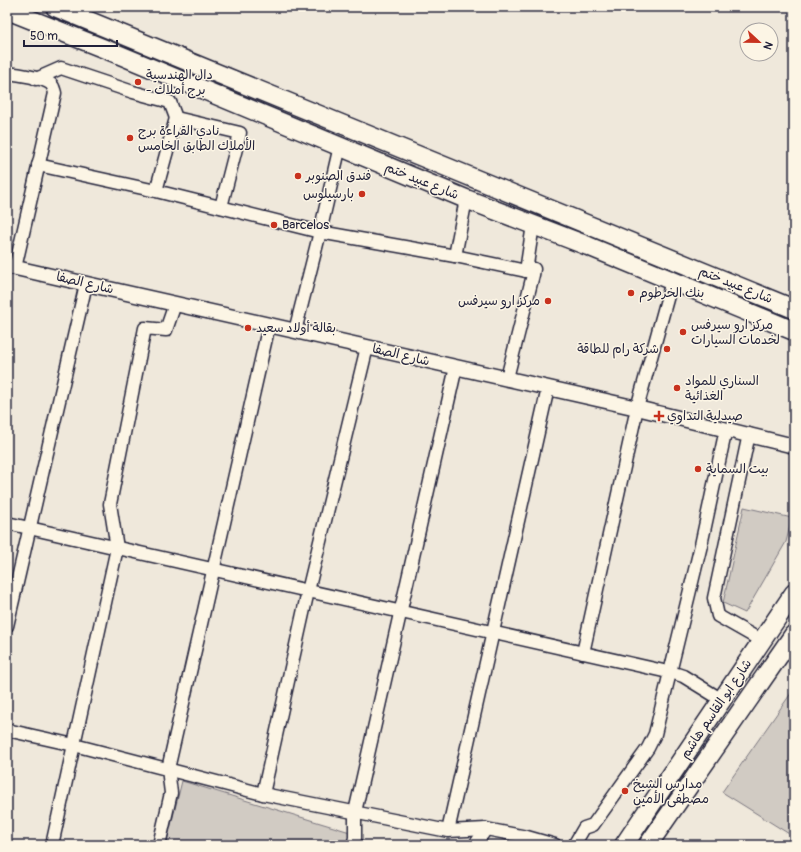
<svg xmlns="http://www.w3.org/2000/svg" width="801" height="852" font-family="Pangolin,'Playpen Sans Arabic',sans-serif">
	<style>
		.green { fill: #d1cbc3; stroke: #7a767f }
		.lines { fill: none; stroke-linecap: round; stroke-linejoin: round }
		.minor-casing { stroke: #22223b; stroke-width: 15 }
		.tertiary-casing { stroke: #22223b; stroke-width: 17 }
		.primary-casing { stroke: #22223b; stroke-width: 21 }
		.minor { stroke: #fcf5e5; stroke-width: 12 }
		.tertiary { stroke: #fcf5e5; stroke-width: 14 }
		.primary { stroke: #fcf5e5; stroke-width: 18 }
		.poi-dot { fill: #c8321e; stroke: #fcf5e5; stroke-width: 1.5 }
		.labels { text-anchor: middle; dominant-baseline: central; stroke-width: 3; stroke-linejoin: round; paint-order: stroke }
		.poi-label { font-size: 13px; fill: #22223b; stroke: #fcf5e5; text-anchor: start }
		.street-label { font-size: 13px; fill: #22223b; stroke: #fcf5e5 }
	</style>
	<rect width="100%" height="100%" fill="#efe8db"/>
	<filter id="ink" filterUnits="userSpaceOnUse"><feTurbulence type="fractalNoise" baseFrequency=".025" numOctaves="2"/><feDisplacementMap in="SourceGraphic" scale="8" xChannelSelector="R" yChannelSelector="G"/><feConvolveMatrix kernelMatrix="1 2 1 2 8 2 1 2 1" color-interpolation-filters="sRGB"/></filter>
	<g filter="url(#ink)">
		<!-- green -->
		<g class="green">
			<path d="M744 507 792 518 786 542 745 613 723 603Z"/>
			<path d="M794 689V837L722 792Z"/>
			<path d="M182 781 350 832 347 845H166Z"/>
		</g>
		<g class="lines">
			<defs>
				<g id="minor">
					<path d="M7 73C17 74 45 78 51 84 54 87 54 90 55 93L15 268"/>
					<path d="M36 79 61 68 133 92 170 102 176 118 240 133 221 207"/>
					<path d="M38 165 156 191 320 232 455 256 466 199"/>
					<path d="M156 191 176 118"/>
					<path d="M455 256 526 271"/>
					<path d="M295 331 320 232 340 146"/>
					<path d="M507 378 533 275 534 269 526 271 533 225"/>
					<path d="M749 434 714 598 718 616 762 641"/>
					<path d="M7 523 677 674 683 676 722 700"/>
					<path d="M7 626 86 284"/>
					<path d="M583 653 637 408 672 281"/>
					<path d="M7 730 74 745 263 794 448 831 486 829 527 837 555 845"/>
					<path d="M263 794 308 591 367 347"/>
					<path d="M448 831 548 388"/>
					<path d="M52 845 117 548 110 504 145 328 166 330 175 304"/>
					<path d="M159 845 171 793 168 769 269 325"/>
					<path d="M353 845 355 838V812L456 367"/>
					<path d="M475 845 486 829"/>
					<path d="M574 845 584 828 593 825 648 748 655 734 701 545 726 429"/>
				</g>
				<path id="tertiary" d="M7 266 637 408 794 446"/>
				<g id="primary">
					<path d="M55 7 794 309"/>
					<path d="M7 10 120 55 466 199 588 246 794 331"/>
					<path d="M624 845 794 593"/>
					<path d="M648 845 794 634"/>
				</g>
			</defs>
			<!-- minor casing -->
			<use href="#minor" class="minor-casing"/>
			<!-- tertiary casing -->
			<use href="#tertiary" class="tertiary-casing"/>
			<!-- primary casing -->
			<use href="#primary" class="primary-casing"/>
			<!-- minor -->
			<use href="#minor" class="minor"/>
			<!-- tertiary -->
			<use href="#tertiary" class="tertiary"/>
			<!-- primary -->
			<use href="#primary" class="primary"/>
		</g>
	</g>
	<!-- markers -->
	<g class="poi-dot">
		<circle cx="138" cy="82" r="4"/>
		<circle cx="130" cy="138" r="4"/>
		<circle cx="298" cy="176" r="4"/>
		<circle cx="362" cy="194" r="4"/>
		<circle cx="274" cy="225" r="4"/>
		<circle cx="631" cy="293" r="4"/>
		<circle cx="548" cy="301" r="4"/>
		<circle cx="248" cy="328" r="4"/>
		<circle cx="683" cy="332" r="4"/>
		<circle cx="667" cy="349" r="4"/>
		<circle cx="677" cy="388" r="4"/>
		<path d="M657 410h4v4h4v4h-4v4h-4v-4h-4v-4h4z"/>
		<circle cx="698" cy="469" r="4"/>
		<circle cx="625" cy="791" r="4"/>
	</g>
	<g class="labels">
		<!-- poi labels -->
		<g class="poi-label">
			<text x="146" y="75">دال الهندسية<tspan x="146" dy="15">- برج أملاك</tspan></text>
			<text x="138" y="131">نادي القراءة برج<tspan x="138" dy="15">الأملاك الطابق الخامس</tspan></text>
			<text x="306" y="176">فندق الصنوبر</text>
			<text x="354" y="194" text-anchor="end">بارسيلوس</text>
			<text x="282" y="225">Barcelos</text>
			<text x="639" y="293">بنك الخرطوم</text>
			<text x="540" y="301" text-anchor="end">مركز ارو سيرفس</text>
			<text x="691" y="325">مركز ارو سيرفس<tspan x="691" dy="15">لخدمات السيارات</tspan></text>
			<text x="256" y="328">بقالة أولاد سعيد</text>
			<text x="659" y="349" text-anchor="end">شركة رام للطاقة</text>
			<text x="685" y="381">السناري للمواد<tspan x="685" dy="15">الغذائية</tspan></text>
			<text x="667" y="416">صيدلية التداوي</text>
			<text x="706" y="469">بيت السماية</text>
			<text x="633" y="784">مدارس الشيخ<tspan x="633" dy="15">مصطفى الأمين</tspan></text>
		</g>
		<!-- street labels -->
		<g class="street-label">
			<text transform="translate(422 181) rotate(22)">شارع عبيد ختم</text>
			<text transform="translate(85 283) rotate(13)">شارع الصفا</text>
			<text transform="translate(736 285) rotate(22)">شارع عبيد ختم</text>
			<text transform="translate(401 355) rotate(13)">شارع الصفا</text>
			<text transform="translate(716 709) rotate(-56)">شارع ابو القاسم هاشم</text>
		</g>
	</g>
	<!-- margin -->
	<rect width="801" height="852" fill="none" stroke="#fcf5e5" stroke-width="24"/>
	<rect x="12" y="12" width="777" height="828" fill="none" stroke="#22223b" stroke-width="1.5" filter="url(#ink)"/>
	<!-- north arrow -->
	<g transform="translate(759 42) rotate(112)"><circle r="19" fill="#fcf5e5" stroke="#a5a1a1"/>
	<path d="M0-3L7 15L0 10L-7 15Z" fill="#c8321e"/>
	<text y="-6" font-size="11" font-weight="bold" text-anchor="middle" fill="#22223b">N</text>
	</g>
	<!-- scale -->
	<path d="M24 40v6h93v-6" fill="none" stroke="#22223b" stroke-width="2"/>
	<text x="30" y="40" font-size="12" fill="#22223b" stroke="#fcf5e5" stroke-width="3" paint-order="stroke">50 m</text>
</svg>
